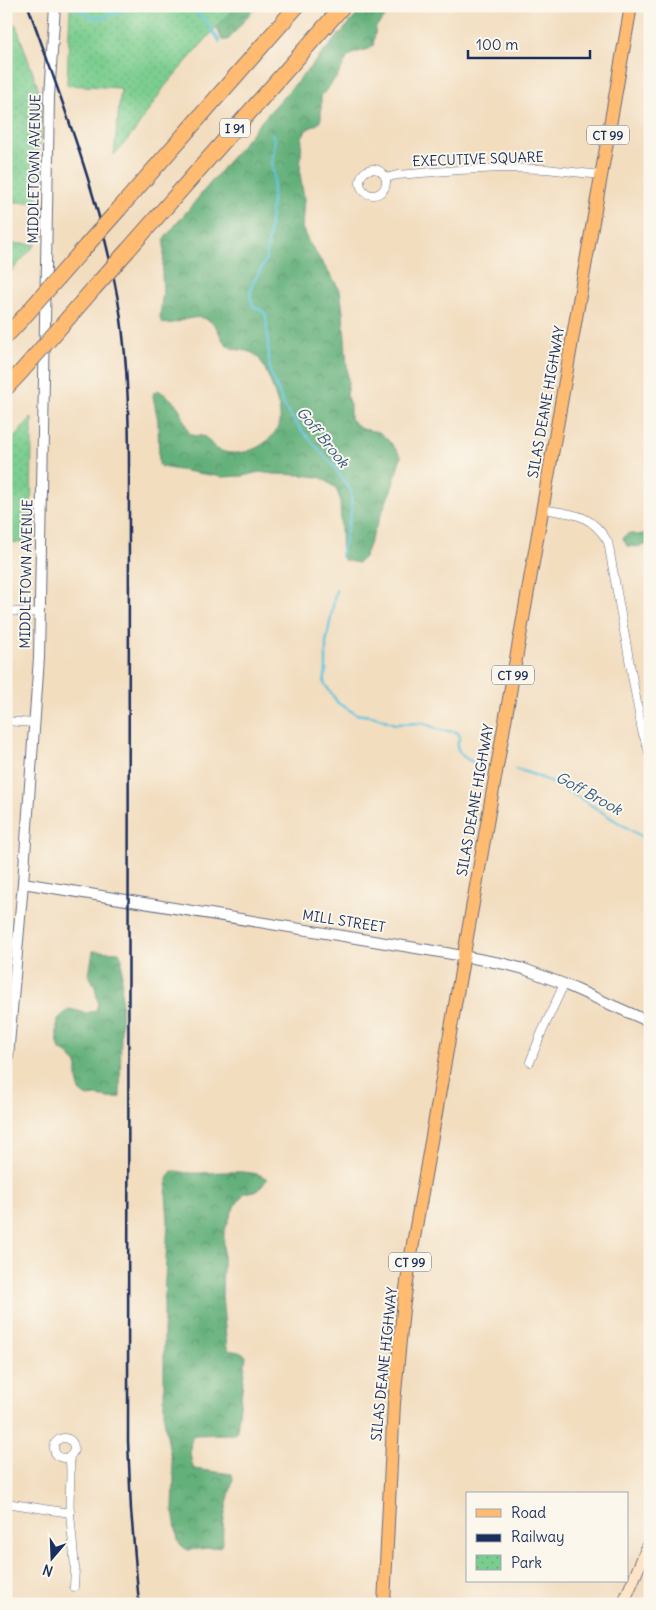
<svg xmlns="http://www.w3.org/2000/svg" width="656" height="1610" font-family="Delius,sans-serif">
  <style>
    .forest { fill: url(#forest-crowns); stroke: #40706c }
    .park { fill: url(#park-dots); stroke: #4b7e76 }
    .lines { fill: none; stroke-linecap: round; stroke-linejoin: round }
    .stream { stroke: #60c3de; stroke-width: 2.5 }
    .minor-casing { stroke: #666c80; stroke-width: 9 }
    .tertiary-casing { stroke: #666c80; stroke-width: 12 }
    .secondary-casing { stroke: #666c80; stroke-width: 13 }
    .primary-casing { stroke: #666c80; stroke-width: 14 }
    .motorway-casing { stroke: #666c80; stroke-width: 17 }
    .minor { stroke: #fff; stroke-width: 8 }
    .tertiary { stroke: #fff; stroke-width: 10 }
    .secondary { stroke: #ffe4c6; stroke-width: 11 }
    .primary { stroke: #ffbb71; stroke-width: 12 }
    .motorway { stroke: #ffbb71; stroke-width: 15 }
    .rail { stroke: #1b2f5e; stroke-width: 2.5 }
    .motorway-bridge-casing { stroke: #666c80; stroke-width: 17; stroke-linecap: butt }
    .motorway-bridge { stroke: #ffbb71; stroke-width: 15 }
    .labels { text-anchor: middle; dominant-baseline: central; stroke-width: 4; stroke-linejoin: round; paint-order: stroke }
    .shield { fill: #fbf7ec; stroke: #5e6b89; stroke-width: 1 }
    .shield-label { font-size: 12px; font-weight: bold; fill: #1b2f5e }
    .street-label { font-size: 14px; fill: #1b2f5e; stroke: #fbf7ec }
    .water-label { font-size: 15px; font-style: italic; fill: #305b84; stroke: #fbf7ec }
  </style>
  <defs>
    <pattern id="forest-crowns" width="20" height="18" patternUnits="userSpaceOnUse" patternTransform="scale(1.25)"><rect width="20" height="18" fill="#64b07a"/><path d="M2 6a3 3 0 1 1 6 0M12 15a3 3 0 1 1 6 0" fill="none" stroke="#529067"/></pattern>
    <pattern id="park-dots" width="8" height="8" patternUnits="userSpaceOnUse" patternTransform="scale(1.25)"><rect width="8" height="8" fill="#7bcd8f"/><path d="M2 2h.1M6 6h.1" fill="none" stroke="#6ab07e" stroke-width="1.8" stroke-linecap="round"/></pattern>
  </defs>
  <rect width="100%" height="100%" fill="#fbf7ec"/>
  <filter id="ink" filterUnits="userSpaceOnUse"><feTurbulence type="fractalNoise" baseFrequency=".02" numOctaves="2"/><feDisplacementMap in="SourceGraphic" scale="10" xChannelSelector="R" yChannelSelector="G"/><feConvolveMatrix kernelMatrix="1 2 1 2 8 2 1 2 1" color-interpolation-filters="sRGB"/></filter>
  <filter id="wash" filterUnits="userSpaceOnUse"><feTurbulence type="fractalNoise" baseFrequency=".0096" numOctaves="4" result="noise"/><feDisplacementMap in="SourceGraphic" scale="20" xChannelSelector="R" yChannelSelector="G"/><feGaussianBlur stdDeviation="1.12" result="paint"/><feColorMatrix in="noise" values="0 0 0 0 0 0 0 0 0 0 0 0 0 0 0 0 0 1.4 0 .05"/><feComposite in="paint" operator="in"/></filter>
  <g filter="url(#wash)">
    <rect width="100%" height="100%" fill="#f2ddbf"/>
    <g class="forest">
      <polygon points="208,6 256,6 228,40 222,40"/>
      <path d="M365,6H395L376,27L373,46L369,49L354,53L347,58L337,77L321,96V118L319,123L306,130L302,137L300,174L304,198L302,228L308,241L340,290L343,312L348,381L347,397L350,405V419L362,429L379,432L391,443L401,456L393,485L364,557L358,563L344,560L342,558L340,499L336,488L322,478L303,475L273,474L259,472L243,476L222,477L161,467L159,464L158,421L153,396L154,392L158,390C169,397 179,404 183,417C185,421 186,427 188,431C192,438 199,434 205,437C210,441 212,447 219,450C241,460 275,445 280,420C282,410 267,369 260,360C252,347 236,353 227,345C217,336 221,326 206,319C191,313 174,327 162,323L160,318L163,290L162,275L164,254V239L260,123Z"/>
      <polygon points="629,533 637,535 650,533 650,544 635,547 627,546 623,538"/>
      <path d="M93,951L119,952L122,958L120,1097C110,1100 106,1097 96,1096C93,1096 91,1097 88,1097C75,1094 77,1073 77,1064L66,1052L60,1050L57,1039V1020L69,1009L86,1013L96,1011L98,1003L95,987L89,975Z"/>
      <path d="M172,1171C179,1171 185,1173 192,1173C209,1174 255,1167 267,1179L259,1190L244,1193L241,1198L234,1207L224,1232L222,1296L227,1348L228,1350L239,1352L246,1356L237,1430L234,1434L194,1435C188,1442 190,1461 194,1469L232,1474L233,1480C228,1501 221,1521 223,1544L219,1547L188,1550L181,1546L178,1541L173,1510L174,1477L164,1418V1300L168,1220L166,1194L168,1177Z"/>
    </g>
    <g class="park">
      <polygon points="6,6 14,24 16,25 42,99 37,202 6,202"/>
      <polygon points="70,6 235,6 165,86 134,132 114,155 121,88 67,85"/>
      <polygon points="6,244 36,244 6,277"/>
      <polygon points="32,417 31,543 6,542 6,447"/>
    </g>
    <g class="lines">
      <g class="stream">
        <polyline points="71,6 93,17 101,18 136,6"/>
        <polyline points="189,6 205,20 220,42"/>
        <polyline points="272,134 275,141 272,163 274,178 268,247 265,262 253,283 250,294 253,306 264,312 266,316 270,372 286,410 303,432 333,465 351,491 352,508 341,556"/>
        <path d="M336,590L326,643V671L324,683L338,703L356,714L376,717L395,724L423,723L440,730L457,732L460,736L457,746C460,756 467,761 478,763"/>
        <path d="M515,769C565,781 605,818 650,841"/>
      </g>
    </g>
  </g>
  <g filter="url(#ink)">
    <g class="lines">
      <g class="minor-casing">
        <g id="minor">
          <circle cx="373" cy="182" r="13"/>
          <polyline points="386,178 397,175 459,170 502,168 546,169 601,175"/>
          <path d="M542,509C573,514 591,513 608,542L642,731L650,755"/>
          <polyline points="6,611 40,613"/>
          <polyline points="6,721 34,723"/>
          <polyline points="6,942 18,943"/>
          <polyline points="530,1062 541,1034 564,984"/>
          <circle cx="64" cy="1448" r="10"/>
          <path d="M69,1457C73,1470 68,1496 70,1513"/>
          <polyline points="6,1503 70,1513 75,1568 74,1587"/>
        </g>
      </g>
      <g class="tertiary-casing">
        <g id="tertiary">
          <polyline points="23,883 446,953 505,964 524,969 564,984 650,1022"/>
          <polyline points="6,1079 23,883 39,658 49,97 55,6"/>
        </g>
      </g>
      <g class="secondary-casing">
        <polyline id="secondary" points="623,1604 650,1541"/>
      </g>
      <g class="primary-casing">
        <polyline id="primary" points="384,1604 394,1403 403,1309 411,1255 631,6"/>
      </g>
      <g class="motorway-casing">
        <g id="motorway">
          <polyline points="119,209 297,6"/>
          <polyline points="128,250 343,6"/>
          <polyline points="72,262 86,246"/>
          <polyline points="69,317 94,288"/>
          <polyline points="6,336 22,319"/>
          <polyline points="6,388 21,372"/>
        </g>
      </g>
      <use href="#minor" class="minor"/>
      <use href="#tertiary" class="tertiary"/>
      <use href="#secondary" class="secondary"/>
      <use href="#primary" class="primary"/>
      <use href="#motorway" class="motorway"/>
      <path class="rail" d="M28,6C64,107 103,206 120,312C128,366 129,421 129,475L128,1441L131,1510L139,1604"/>
      <g class="motorway-bridge-casing">
        <g id="motorway-bridge">
          <polyline points="86,246 119,209"/>
          <polyline points="94,288 128,250"/>
          <polyline points="22,319 72,262"/>
          <polyline points="21,372 69,317"/>
        </g>
      </g>
      <use href="#motorway-bridge" class="motorway-bridge"/>
    </g>
  </g>
  <g class="labels">
    <g class="shield">
      <rect x="220" y="118.5" width="30" height="19" rx="4"/>
      <rect x="587" y="125.5" width="42" height="19" rx="4"/>
      <rect x="492" y="665.5" width="42" height="19" rx="4"/>
      <rect x="389" y="1252.5" width="42" height="19" rx="4"/>
    </g>
    <g class="shield-label">
      <text x="235" y="128">I 91</text>
      <text x="608" y="135">CT 99</text>
      <text x="513" y="675">CT 99</text>
      <text x="410" y="1262">CT 99</text>
    </g>
    <g class="street-label">
      <text transform="translate(478 159) rotate(-2)">EXECUTIVE SQUARE</text>
      <text transform="translate(34 169) rotate(-89)">MIDDLETOWN AVENUE</text>
      <text transform="translate(546 402) rotate(-80)">SILAS DEANE HIGHWAY</text>
      <text transform="translate(26 574) rotate(-89)">MIDDLETOWN AVENUE</text>
      <text transform="translate(475 800) rotate(-80)">SILAS DEANE HIGHWAY</text>
      <text transform="translate(344 921) rotate(9)">MILL STREET</text>
      <text transform="translate(384 1364) rotate(-84)">SILAS DEANE HIGHWAY</text>
    </g>
    <g class="water-label">
      <text transform="translate(323 437) rotate(51)">Goff Brook</text>
      <text transform="translate(589 793) rotate(29)">Goff Brook</text>
    </g>
  </g>
  <rect width="656" height="1610" fill="none" stroke="#fbf7ec" stroke-width="25"/>
  <rect x="466" y="1492" width="162" height="90" fill="#fbf7ec" stroke="#a1a7b3"/>
  <rect x="476" y="1509" width="25" height="8" fill="#ffbb71" stroke="#a1a7b3"/>
  <text x="511" y="1518" font-size="15" fill="#1b2f5e">Road</text>
  <rect x="476" y="1534" width="25" height="8" fill="#1b2f5e" stroke="#a1a7b3"/>
  <text x="511" y="1542" font-size="15" fill="#1b2f5e">Railway</text>
  <rect x="476" y="1555" width="25" height="15" fill="url(#park-dots)" stroke="#a1a7b3"/>
  <text x="511" y="1568" font-size="15" fill="#1b2f5e">Park</text>
  <g transform="translate(52 1558) rotate(199)" stroke="#fbf7ec" stroke-width="4" paint-order="stroke">
  <path d="M0-4L9 19L0 12L-9 19Z" fill="#1b2f5e"/>
  <text y="-8" font-size="14" font-weight="bold" text-anchor="middle" fill="#1b2f5e">N</text>
  </g>
  <path d="M468 50v8h122v-8" fill="none" stroke="#1b2f5e" stroke-width="2.5"/>
  <text x="476" y="50" font-size="15" fill="#1b2f5e" stroke="#fbf7ec" stroke-width="4" paint-order="stroke">100 m</text>
</svg>
